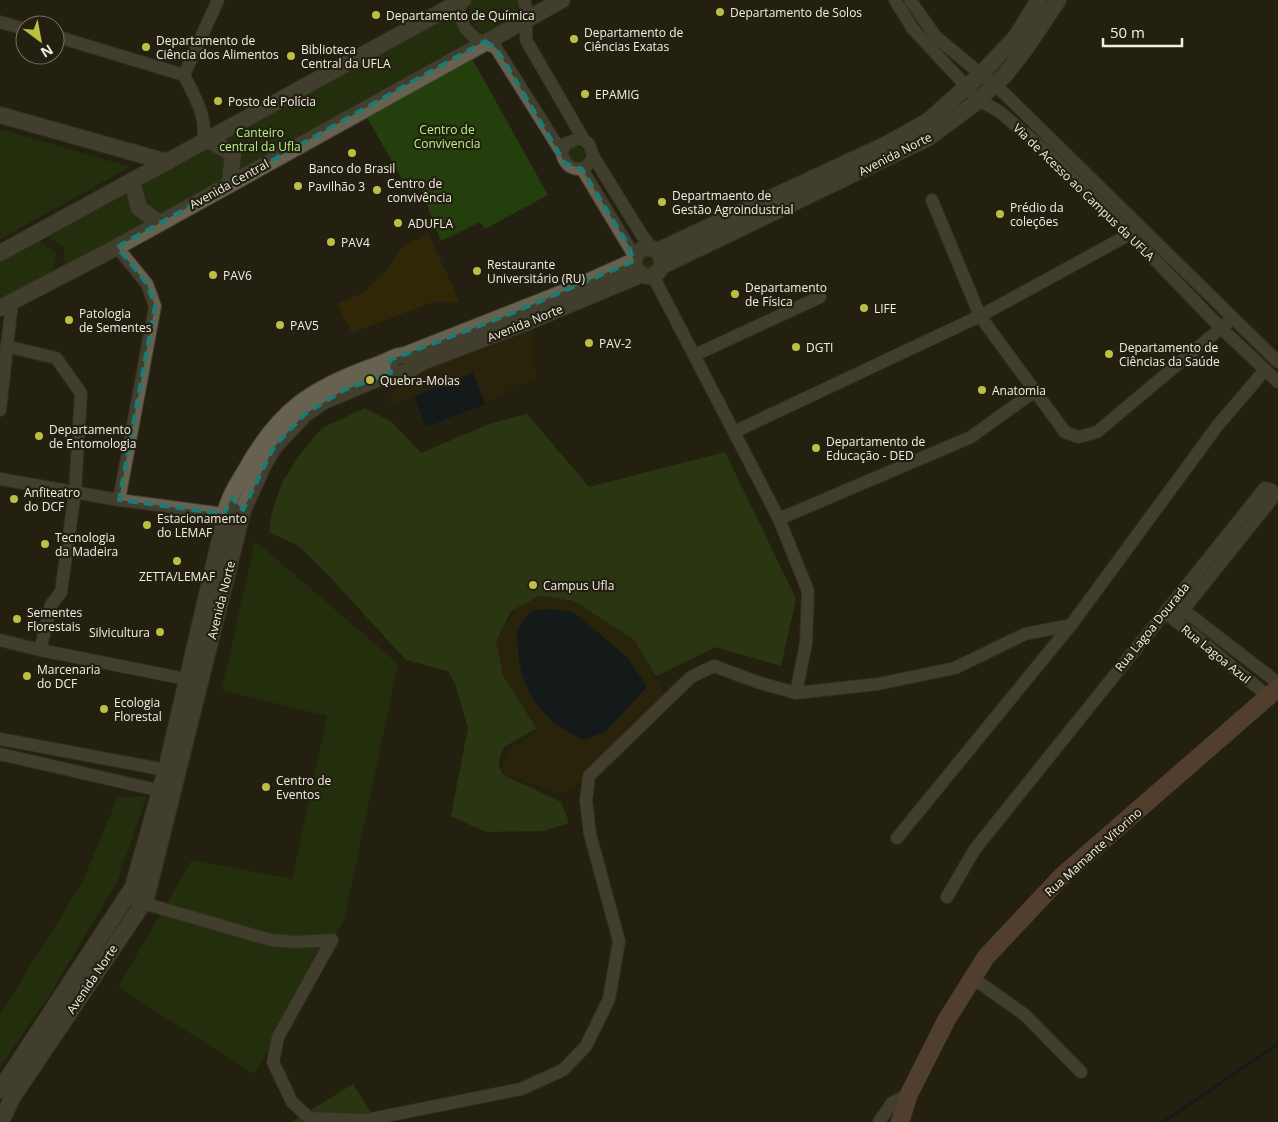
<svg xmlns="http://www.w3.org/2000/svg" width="1278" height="1122" font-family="'Open Sans',sans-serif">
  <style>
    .green { fill: #233f0b }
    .forest { fill: #2f5112 }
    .sand { fill: #2f2706 }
    .water { fill: #011126 }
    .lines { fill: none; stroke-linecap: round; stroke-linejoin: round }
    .stream { stroke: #011126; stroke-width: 3 }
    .minor-casing { stroke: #403c32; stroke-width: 14 }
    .tertiary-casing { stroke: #403c32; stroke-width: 18 }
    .secondary-casing { stroke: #403c32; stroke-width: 19 }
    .minor { stroke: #676250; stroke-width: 12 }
    .tertiary { stroke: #676250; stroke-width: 16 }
    .secondary { stroke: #89634f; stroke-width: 18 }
    .marked { fill: none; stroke: #1a7c74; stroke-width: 4; stroke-dasharray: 10 6; stroke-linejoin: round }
    .poi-dot { fill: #bdbf43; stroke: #242011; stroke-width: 2 }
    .labels { text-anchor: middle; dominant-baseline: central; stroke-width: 4.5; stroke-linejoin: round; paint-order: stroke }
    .poi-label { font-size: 12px; fill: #f1eee4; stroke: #242011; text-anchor: start }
    .park-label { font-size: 12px; fill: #b3f488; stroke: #242011 }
    .street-label { font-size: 12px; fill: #f1eee4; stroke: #242011 }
  </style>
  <rect width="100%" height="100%" fill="#242011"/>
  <g class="green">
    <path d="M474,0H518L521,8L519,14L484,33C473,27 467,15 470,2Z"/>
    <path d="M455,11C454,26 460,32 472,39L236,175L215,140Z"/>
    <polygon points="470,55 548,195 485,229 480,222 441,241 421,189 409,191 365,114"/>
    <polygon points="0,129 130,167 0,239"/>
    <polygon points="209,145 231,157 226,180 159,217 141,201 137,183"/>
    <circle cx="576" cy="155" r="8"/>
    <polygon points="130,186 152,221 62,272 65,248 44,234"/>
    <polygon points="36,239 56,253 53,275 0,303 0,259"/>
    <polygon points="651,250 657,254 641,263 658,257 660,263 657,271 645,275 636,266 637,256"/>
    <polygon points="255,541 398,664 344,920 254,1074 118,987 192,860 292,879 327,716 222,690"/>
    <polygon points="118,797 146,797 117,882 50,994 0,1067 0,1015 82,883"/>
  </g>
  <g class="forest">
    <path d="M365,408L393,423L421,453L489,424L527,414L589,487L725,452L796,599L781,666L716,647L656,676L634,640L574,601L540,596L511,611L496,642L539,727L504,747C500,757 495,766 504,775L561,802L569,823L544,831L486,832L451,816L468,728L455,684L448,671L406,660L331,578L300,547L269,532L272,512L282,483L300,454L322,428Z"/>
    <polygon points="353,1084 377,1122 292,1122"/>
  </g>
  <g class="sand">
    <polygon points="428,233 460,302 433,302 352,333 337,304 364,292 386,271 401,248"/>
    <polygon points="533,327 535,379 515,386 486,404 473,373 505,358 384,407 402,380"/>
    <polygon points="540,596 574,601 634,640 665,697 589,776 559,794 500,771 508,750 538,731 503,676 496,642 517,608"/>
  </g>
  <g class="water">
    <polygon points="473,373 485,404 426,427 414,397"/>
    <path d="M550,609L573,612L601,635L628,658L647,687L605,732L584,740C545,724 520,692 518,649C518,644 516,636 518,630C519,624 527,616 531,611Z"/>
  </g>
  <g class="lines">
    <polyline class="stream" points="1163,1122 1278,1044"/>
    <g class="minor-casing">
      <g id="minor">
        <polyline points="524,0 526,8 526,40 584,140"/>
        <polyline points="895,0 913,29 979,100 1000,112 1042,148 1130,234 1221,328 1278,382"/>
        <polyline points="910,0 936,37 1005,94 1278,362"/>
        <path d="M461,1L459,13L465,28L475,38L496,48L562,153C565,172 587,175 593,156L589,144L580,138L565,144L562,153"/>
        <polyline points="0,22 25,29"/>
        <polyline points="55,36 184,75"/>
        <path d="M202,144C209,118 195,98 184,75L218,0"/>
        <polyline points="593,156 643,237 652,248"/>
        <polyline points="582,169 635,257"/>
        <polyline points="932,200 980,316 1065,432 1078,437 1097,432 1227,323"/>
        <polyline points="117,247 147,284 155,306 119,500"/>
        <polyline points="653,276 779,519 808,591 806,643 796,693"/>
        <polyline points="695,355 820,297"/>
        <polyline points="0,410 12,302"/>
        <polyline points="736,431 980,316 1130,234"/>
        <polyline points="0,479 119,500 224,514"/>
        <polyline points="779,519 971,437 1035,391"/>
        <polyline points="1177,605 1278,683"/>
        <polyline points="1170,616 1268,696"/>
        <polyline points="0,640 40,650 51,605 61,592 75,492 81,393 56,358 6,346"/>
        <polyline points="40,650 186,679"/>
        <polyline points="0,739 166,770"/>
        <polyline points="0,754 161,791"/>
        <polyline points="897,838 1071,625 1218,425 1265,370"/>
        <polyline points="947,897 975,849 1265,488 1272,490 1274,494 1272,499 1175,620"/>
        <polyline points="136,901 271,940 294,942 332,940"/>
        <polyline points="332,940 278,1037 273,1062 292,1102 309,1118 366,1120 521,1089 563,1070 586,1046 609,999 619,941 590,834 586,801 589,776 691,677 714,666 760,683 796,693 878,684 955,668 1025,634 1071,625"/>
        <polyline points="973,978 1025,1015 1081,1072"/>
        <polyline points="879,1122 892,1103 909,1094"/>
      </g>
    </g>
    <g class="tertiary-casing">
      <g id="tertiary">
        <polyline points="0,115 167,162"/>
        <polyline points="209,140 233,154 230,183"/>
        <polyline points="132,181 139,208 159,223"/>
        <circle cx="648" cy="262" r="14"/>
        <polyline points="657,251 887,144 928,121 981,74 1016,37 1039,0"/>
        <polyline points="0,253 463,0"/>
        <polyline points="662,266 928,138 974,104 1005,75 1026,48 1058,0"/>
        <polyline points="0,308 117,247 562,0"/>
        <path d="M0,1090L133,887L166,770L223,526C224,507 234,489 244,473C278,411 311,388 377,365C387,362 395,355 405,355L565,292L634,261"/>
        <polyline points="1,1122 12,1098 146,899 243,510 263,466 274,447 305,414 324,401 391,373 403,374 422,362 525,323 640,275"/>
      </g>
    </g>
    <g class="secondary-casing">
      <polyline id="secondary" points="900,1122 909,1094 947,1019 986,957 1062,876 1278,688"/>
    </g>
    <use href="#minor" class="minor"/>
    <use href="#tertiary" class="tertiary"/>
    <use href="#secondary" class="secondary"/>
  </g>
  <path d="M0 0H1278V1122H0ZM485,41L496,48L506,64L565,163L582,169L629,246L634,261L508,315L390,360L391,373L344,390L305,414L274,447L243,510L232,498L224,514L119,500L155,306L147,284L117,247Z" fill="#242011" fill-opacity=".55" fill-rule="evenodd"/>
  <path class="marked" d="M485,41L496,48L506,64L565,163L582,169L629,246L634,261L508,315L390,360L391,373L344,390L305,414L274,447L243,510L232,498L224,514L119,500L155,306L147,284L117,247Z"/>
  <g class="poi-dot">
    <circle cx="720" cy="12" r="5"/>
    <circle cx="376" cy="15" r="5"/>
    <circle cx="574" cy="39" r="5"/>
    <circle cx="146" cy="47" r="5"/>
    <circle cx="291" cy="56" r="5"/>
    <circle cx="585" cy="94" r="5"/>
    <circle cx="218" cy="101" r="5"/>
    <circle cx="352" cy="153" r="5"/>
    <circle cx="298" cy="186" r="5"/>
    <circle cx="377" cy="190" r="5"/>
    <circle cx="662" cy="202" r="5"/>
    <circle cx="1000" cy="214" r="5"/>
    <circle cx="398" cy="223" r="5"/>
    <circle cx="331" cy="242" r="5"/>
    <circle cx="477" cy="271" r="5"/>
    <circle cx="213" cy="275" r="5"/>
    <circle cx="735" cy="294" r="5"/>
    <circle cx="864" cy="308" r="5"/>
    <circle cx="69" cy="320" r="5"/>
    <circle cx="280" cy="325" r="5"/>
    <circle cx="589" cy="343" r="5"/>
    <circle cx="796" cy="347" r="5"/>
    <circle cx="1109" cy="354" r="5"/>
    <circle cx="370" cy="380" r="5"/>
    <circle cx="982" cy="390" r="5"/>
    <circle cx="39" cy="436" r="5"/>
    <circle cx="816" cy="448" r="5"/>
    <circle cx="14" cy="499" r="5"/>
    <circle cx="147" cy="525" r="5"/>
    <circle cx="45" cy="544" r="5"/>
    <circle cx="177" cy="561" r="5"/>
    <circle cx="533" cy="585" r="5"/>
    <circle cx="17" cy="619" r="5"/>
    <circle cx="160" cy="632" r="5"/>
    <circle cx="27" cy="676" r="5"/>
    <circle cx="104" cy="709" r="5"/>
    <circle cx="266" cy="787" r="5"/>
  </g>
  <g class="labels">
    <g class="poi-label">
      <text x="730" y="12">Departamento de Solos</text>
      <text x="386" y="15">Departamento de Química</text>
      <text x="584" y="32">Departamento de<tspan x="584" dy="14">Ciências Exatas</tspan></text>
      <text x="156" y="40">Departamento de<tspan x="156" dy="14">Ciência dos Alimentos</tspan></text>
      <text x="301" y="49">Biblioteca<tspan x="301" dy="14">Central da UFLA</tspan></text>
      <text x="595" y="94">EPAMIG</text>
      <text x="228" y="101">Posto de Polícia</text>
      <text x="352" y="168" text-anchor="middle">Banco do Brasil</text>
      <text x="387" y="183">Centro de<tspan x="387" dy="14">convivência</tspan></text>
      <text x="308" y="186">Pavilhão 3</text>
      <text x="672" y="195">Departmaento de<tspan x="672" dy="14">Gestão Agroindustrial</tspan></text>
      <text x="1010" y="207">Prédio da<tspan x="1010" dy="14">coleções</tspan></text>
      <text x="408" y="223">ADUFLA</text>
      <text x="341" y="242">PAV4</text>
      <text x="487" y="264">Restaurante<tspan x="487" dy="14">Universitário (RU)</tspan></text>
      <text x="223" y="275">PAV6</text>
      <text x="745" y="287">Departamento<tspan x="745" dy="14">de Física</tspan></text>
      <text x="874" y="308">LIFE</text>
      <text x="79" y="313">Patologia<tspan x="79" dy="14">de Sementes</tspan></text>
      <text x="290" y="325">PAV5</text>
      <text x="599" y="343">PAV-2</text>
      <text x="806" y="347">DGTI</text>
      <text x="1119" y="347">Departamento de<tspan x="1119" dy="14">Ciências da Saúde</tspan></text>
      <text x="380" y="380">Quebra-Molas</text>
      <text x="992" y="390">Anatomia</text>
      <text x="49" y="429">Departamento<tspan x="49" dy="14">de Entomologia</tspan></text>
      <text x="826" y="441">Departamento de<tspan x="826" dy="14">Educação - DED</tspan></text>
      <text x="24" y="492">Anfiteatro<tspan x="24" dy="14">do DCF</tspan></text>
      <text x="157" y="518">Estacionamento<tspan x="157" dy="14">do LEMAF</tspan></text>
      <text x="55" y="537">Tecnologia<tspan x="55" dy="14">da Madeira</tspan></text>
      <text x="177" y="576" text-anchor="middle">ZETTA/LEMAF</text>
      <text x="543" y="585">Campus Ufla</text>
      <text x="27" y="612">Sementes<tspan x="27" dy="14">Florestais</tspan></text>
      <text x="150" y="632" text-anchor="end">Silvicultura</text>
      <text x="37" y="669">Marcenaria<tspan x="37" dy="14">do DCF</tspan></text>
      <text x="114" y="702">Ecologia<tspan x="114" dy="14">Florestal</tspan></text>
      <text x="276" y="780">Centro de<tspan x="276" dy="14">Eventos</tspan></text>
    </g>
    <g class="park-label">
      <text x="447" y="129">Centro de<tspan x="447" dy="14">Convivencia</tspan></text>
      <text x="260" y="132">Canteiro<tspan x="260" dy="14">central da Ufla</tspan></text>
    </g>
    <g class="street-label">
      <text transform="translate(895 154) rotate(-27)">Avenida Norte</text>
      <text transform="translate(229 184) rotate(-29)">Avenida Central</text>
      <text transform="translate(1084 192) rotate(44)">Via de Acesso ao Campus da UFLA</text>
      <text transform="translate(525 323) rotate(-22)">Avenida Norte</text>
      <text transform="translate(221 600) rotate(-76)">Avenida Norte</text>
      <text transform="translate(1152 627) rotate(-51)">Rua Lagoa Dourada</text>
      <text transform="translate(1216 654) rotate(39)">Rua Lagoa Azul</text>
      <text transform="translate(1093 852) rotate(-42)">Rua Mamante Vitorino</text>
      <text transform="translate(92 979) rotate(-56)">Avenida Norte</text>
    </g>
  </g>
  <g transform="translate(40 40) rotate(148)"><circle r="24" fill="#242011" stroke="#767265"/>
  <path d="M0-4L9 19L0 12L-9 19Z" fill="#bdbf43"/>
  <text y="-8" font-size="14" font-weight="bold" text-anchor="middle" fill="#f1eee4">N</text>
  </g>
  <path d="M1103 38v8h79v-8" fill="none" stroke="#f1eee4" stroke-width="2.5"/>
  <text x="1110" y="38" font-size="15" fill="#f1eee4" stroke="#242011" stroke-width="4" paint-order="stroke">50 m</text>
</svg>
